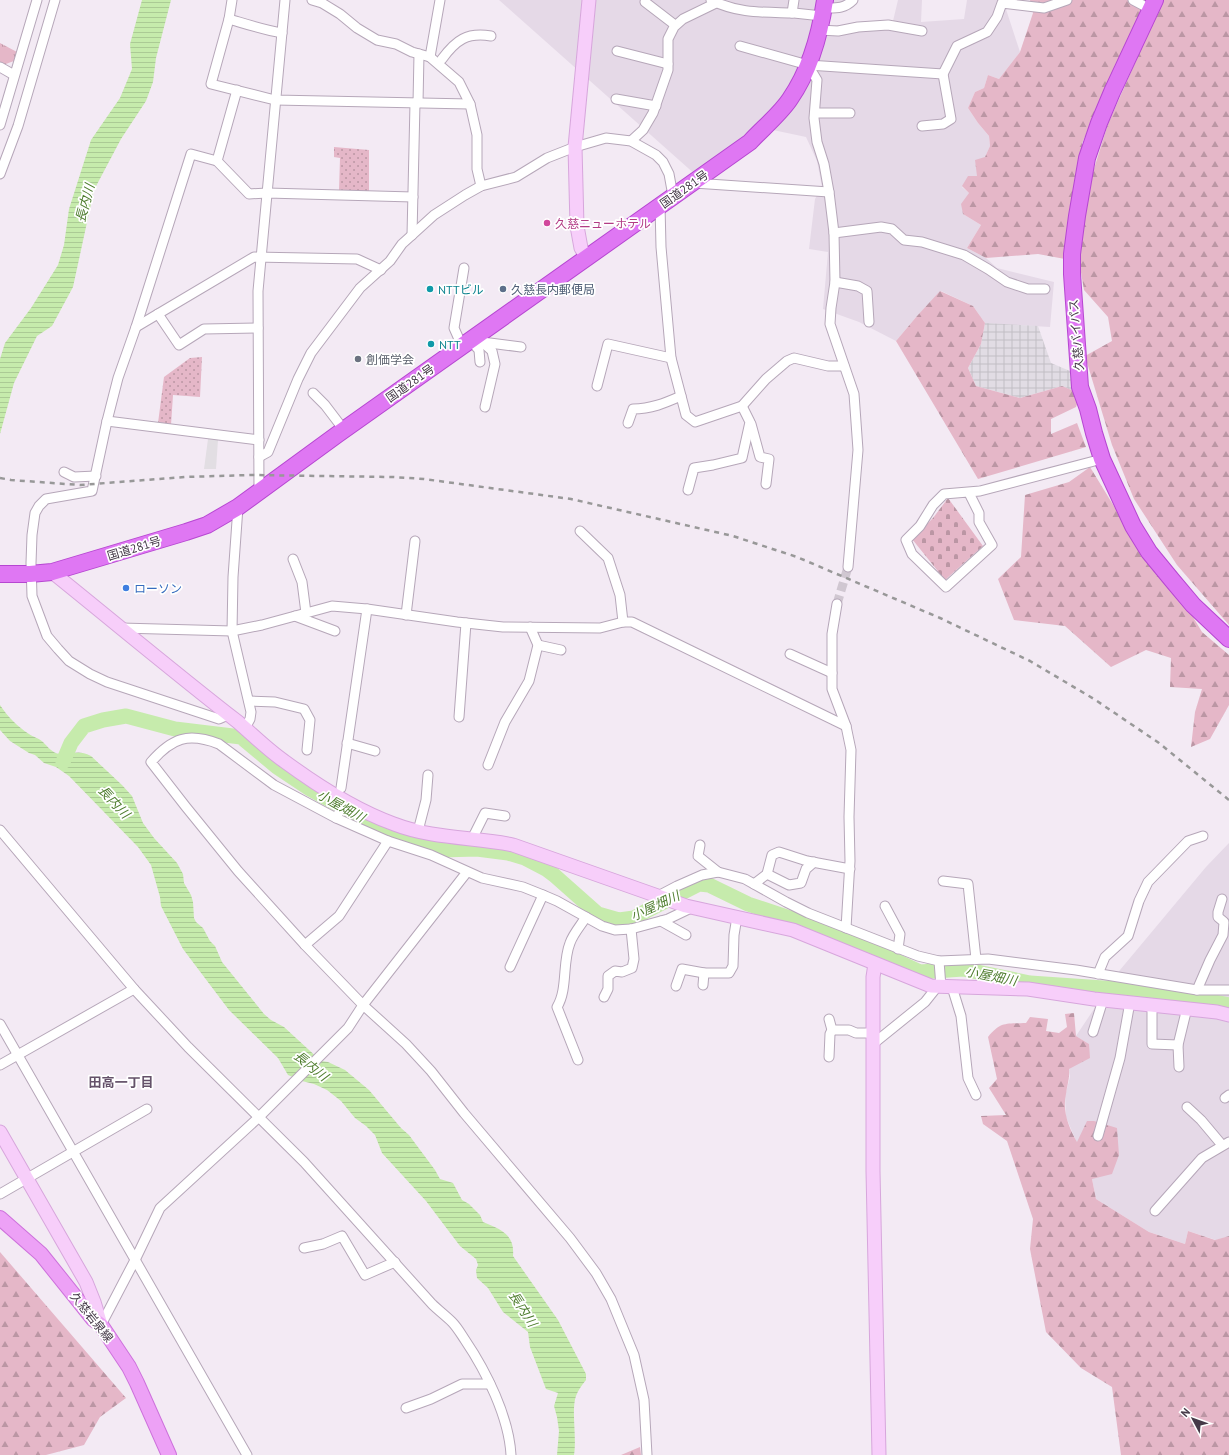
<svg xmlns="http://www.w3.org/2000/svg" width="1229" height="1455" font-family="'PT Sans','Noto Sans JP',sans-serif">
  <style>
    .residential { fill: #e5d9e7 }
    .industrial { fill: url(#industrial-grid) }
    .grass { fill: url(#grass-tufts) }
    .forest { fill: url(#forest-firs) }
    .cemetery { fill: url(#cemetery-stones) }
    .park { fill: url(#park-dots) }
    .parking { fill: #e2dee3 }
    .water { fill: url(#water-rules) }
    .lines { fill: none; stroke-linecap: round; stroke-linejoin: round }
    .river { stroke: #c6ebac; stroke-width: 15 }
    .street-tunnel { stroke: #d0c7d1; stroke-width: 9; stroke-dasharray: 9 4.5; stroke-linecap: butt }
    .street-casing { stroke: #b6a7b9; stroke-width: 11 }
    .secondary-casing { stroke: #d7a6dc; stroke-width: 15 }
    .primary-casing { stroke: #cd71db; stroke-width: 16 }
    .highway-casing { stroke: #b647d1; stroke-width: 18 }
    .street { stroke: #fff; stroke-width: 9 }
    .secondary { stroke: #f7cefa; stroke-width: 13 }
    .primary { stroke: #eda1f6; stroke-width: 14 }
    .highway { stroke: #df77f3; stroke-width: 16 }
    .rail { stroke: #989898; stroke-width: 2.5; stroke-dasharray: 5 5; stroke-linecap: butt }
    .hotel-dot { fill: #d1479c; stroke: #fff; stroke-width: 1.5 }
    .culture-dot { fill: #0f9aa8; stroke: #fff; stroke-width: 1.5 }
    .service-dot { fill: #5c6f8a; stroke: #fff; stroke-width: 1.5 }
    .worship-dot { fill: #6b7280; stroke: #fff; stroke-width: 1.5 }
    .shop-dot { fill: #3f7fe0; stroke: #fff; stroke-width: 1.5 }
    .labels { text-anchor: middle; dominant-baseline: central; stroke-width: 3.5; stroke-linejoin: round; paint-order: stroke }
    .street-label { font-size: 12px; fill: #443947; stroke: #fff }
    .hotel-label { font-size: 12px; fill: #b23c85; stroke: #fff; text-anchor: start }
    .culture-label { font-size: 12px; fill: #0d838f; stroke: #fff; text-anchor: start }
    .service-label { font-size: 12px; fill: #4e5e75; stroke: #fff; text-anchor: start }
    .worship-label { font-size: 12px; fill: #5b616d; stroke: #fff; text-anchor: start }
    .shop-label { font-size: 12px; fill: #366cbe; stroke: #fff; text-anchor: start }
    .water-label { font-size: 13px; font-style: italic; fill: #4e7d2e; stroke: #fff }
    .neighbourhood-label { font-size: 13px; font-weight: bold; fill: #645169; stroke: #fff }
  </style>
  <defs>
    <pattern id="industrial-grid" width="8" height="8" patternUnits="userSpaceOnUse"><rect width="8" height="8" fill="#e1dce4"/><path d="M0 4h8M4 0v8" fill="none" stroke="#c2bec5"/></pattern>
    <pattern id="grass-tufts" width="24" height="20" patternUnits="userSpaceOnUse"><rect width="24" height="20" fill="#e5b7c8"/><path d="M3 7l-1-3M5 7V3M7 7l1-3M15 17l-1-3M17 17v-4M19 17l1-3" fill="none" stroke="#bb96a4"/></pattern>
    <pattern id="forest-firs" width="22" height="20" patternUnits="userSpaceOnUse"><rect width="22" height="20" fill="#e5b7c8"/><path d="M5 1l3.5 6h-7zM16 11l3.5 6h-7z" fill="#bb96a4"/></pattern>
    <pattern id="cemetery-stones" width="16" height="16" patternUnits="userSpaceOnUse"><rect width="16" height="16" fill="#e5b7c8"/><path d="M2 7V4a2 2 0 0 1 4 0v3zM10 15v-3a2 2 0 0 1 4 0v3z" fill="#bb96a4"/></pattern>
    <pattern id="park-dots" width="8" height="8" patternUnits="userSpaceOnUse"><rect width="8" height="8" fill="#e5b7c8"/><path d="M2 2h.1M6 6h.1" fill="none" stroke="#bb96a4" stroke-width="1.8" stroke-linecap="round"/></pattern>
    <pattern id="water-rules" width="6" height="5" patternUnits="userSpaceOnUse"><rect width="6" height="5" fill="#c6ebac"/><path d="M0 2.5h6" fill="none" stroke="#abca95"/></pattern>
  </defs>
  <rect width="100%" height="100%" fill="#f3eaf4"/>
  <g class="residential">
    <polygon points="499,0 849,0 846,3 829,5 828,26 893,21 898,0 922,0 921,22 964,19 967,0 1003,0 1020,52 999,79 988,75 984,88 975,92 968,108 978,123 989,136 990,146 977,176 962,187 969,193 963,214 981,225 967,248 986,258 997,268 1054,282 1050,327 985,323 973,306 941,291 917,316 896,341 859,322 823,309 828,252 809,249 815,199 822,187 817,161 806,137 773,130 697,176"/>
    <polygon points="1229,843 1229,1236 1216,1240 1188,1231 1185,1244 1149,1232 1096,1199 1092,1179 1066,1117 1065,1096 1070,1077 1069,1069 1089,1044 1076,1036 1120,970 1206,867"/>
  </g>
  <polygon class="industrial" points="985,323 1038,326 1051,363 1070,371 1073,391 1062,386 1020,398 976,386 968,368 981,344"/>
  <polygon class="grass" points="0,43 17,52 14,61 3,65 0,63"/>
  <g class="forest">
    <polygon points="1030,0 1148,0 1144,13 1115,65 1099,106 1082,143 1082,169 1065,259 1038,254 986,258 967,248 981,225 963,214 961,204 969,193 962,186 968,176 977,176 975,160 985,157 990,146 989,136 978,123 968,108 975,92 984,88 988,75 999,79 1020,52 1033,13"/>
    <polygon points="1160,0 1229,0 1229,625 1177,565 1134,499 1112,445 1085,356 1112,341 1108,317 1084,290 1079,261 1087,191 1108,124 1153,22"/>
    <polygon points="940,291 973,306 985,323 981,344 968,368 976,386 1020,398 1062,386 1081,394 1076,407 1051,419 1051,434 1077,423 1086,447 978,479 896,341 917,316"/>
    <polygon points="1090,467 1153,570 1184,602 1202,632 1229,655 1229,705 1210,739 1191,747 1195,712 1202,689 1170,687 1171,658 1146,650 1111,667 1065,626 1014,620 998,579 1021,557 1025,495 1069,482"/>
    <path d="M1074,1013L1076,1036L1089,1044L1090,1058L1069,1069C1070,1078 1067,1085 1066,1094C1062,1111 1069,1128 1077,1142L1087,1121H1094L1117,1128L1119,1155L1112,1174L1092,1179L1096,1199L1149,1232L1185,1244L1188,1231L1215,1240L1229,1236V1455H1121L1112,1387L1081,1368L1046,1332L1030,1249L1033,1219L1007,1141L983,1124L981,1116L1006,1115L989,1088L997,1079L988,1037C1001,1021 1006,1024 1026,1023L1030,1017L1048,1019L1046,1031L1059,1033L1067,1027L1065,1014Z"/>
    <polygon points="0,1252 126,1398 100,1417 84,1445 46,1455 0,1455"/>
    <polygon points="640,1447 641,1455 621,1455"/>
  </g>
  <polygon class="cemetery" points="948,498 983,546 945,580 912,539 933,518"/>
  <g class="park">
    <polygon points="334,147 369,150 369,192 339,191 340,158 334,157"/>
    <polygon points="202,357 200,397 173,395 171,425 158,423 164,377 190,358"/>
  </g>
  <polygon class="parking" points="208,439 218,440 216,469 204,469"/>
  <g class="water">
    <polygon points="142,0 171,0 156,58 153,82 146,101 121,139 94,190 73,287 52,326 37,336 14,383 0,434 0,359 5,343 31,308 58,265 64,245 69,209 91,140 120,98 132,69 130,44"/>
    <path d="M0,705C7,716 18,727 29,734C33,737 39,738 43,742C48,747 52,753 60,754C73,755 77,749 91,756L122,785L132,796L143,823L154,838L177,863L183,874L184,883L191,895L193,902L194,918L196,922L203,928L210,941L215,946L222,962L264,1014L271,1020L284,1027L321,1061L328,1062L345,1070L369,1090L401,1128L409,1135L435,1170L440,1179L453,1183L462,1200L469,1204L480,1215L483,1222C500,1229 515,1234 513,1256L558,1320L586,1374V1380C582,1385 578,1390 576,1396C571,1410 577,1437 574,1455H557L559,1431L557,1417L554,1406L558,1393L546,1389L530,1347L528,1332L503,1312L488,1288L477,1278L476,1270L478,1265L476,1259L460,1246L426,1201L382,1153L375,1135L366,1126L355,1118L341,1101L327,1090L314,1084L302,1081L288,1075L278,1058L229,1010L183,949L161,906L160,897L151,865L138,847L69,776L56,767L44,763L35,755L29,753L10,741L0,730Z"/>
  </g>
  <g class="lines">
    <polyline class="river" points="63,762 71,743 84,726 103,720 126,716 175,729 241,737 277,767 310,789 391,834 419,846 441,850 477,849 508,853 525,858 546,869 554,875 598,914 619,920 634,918 648,910 699,884 709,885 748,904 841,935 920,972 963,969 1030,983 1118,989 1200,999 1229,1005"/>
    <polyline class="street-tunnel" points="837,604 848,567"/>
    <g class="street-casing">
      <g id="street">
        <polyline points="232,0 229,19 211,84 275,100 470,104"/>
        <polyline points="312,0 322,3 340,14 357,28 377,40 396,44 412,52 430,57 459,82 470,104 477,135 477,169 481,186"/>
        <path d="M711,0C739,14 764,12 794,13C803,14 812,15 822,16"/>
        <polyline points="1133,0 1150,9"/>
        <polyline points="645,2 675,25"/>
        <path d="M824,8C836,8 844,9 853,0"/>
        <polyline points="792,13 794,0"/>
        <path d="M229,19C246,24 264,30 282,33"/>
        <polyline points="819,30 838,31 858,27 888,25 922,31"/>
        <polyline points="740,46 808,65 943,74 957,46 987,32 997,17 1002,3 1044,8 1067,0"/>
        <polyline points="617,51 668,64"/>
        <polyline points="430,57 440,0"/>
        <path d="M442,59C456,40 467,32 491,36"/>
        <polyline points="808,65 817,80 814,118 817,142 824,164 829,192 834,233 835,282 831,308 830,324 854,394 858,450 848,567"/>
        <polyline points="0,67 14,75"/>
        <polyline points="616,99 656,106"/>
        <polyline points="418,103 419,54"/>
        <polyline points="815,113 850,113"/>
        <polyline points="0,125 37,0"/>
        <polyline points="922,126 943,124 951,119 943,74"/>
        <polyline points="631,141 643,130 653,113 668,70 668,39 674,27 683,19 716,3"/>
        <polyline points="217,161 237,90"/>
        <polyline points="0,174 18,126 55,0"/>
        <polyline points="694,183 829,192"/>
        <polyline points="660,205 661,247 671,358 686,415 695,422 742,406 766,379 787,361 794,358 828,366 844,366"/>
        <polyline points="834,233 881,227 892,229 904,240 922,242 964,255 988,269 1007,282 1028,289 1045,289"/>
        <polyline points="412,235 415,103"/>
        <polyline points="835,282 858,286 867,291 869,322"/>
        <polyline points="158,314 179,345 204,329 258,328"/>
        <polyline points="136,327 254,257 357,259 381,270"/>
        <polyline points="470,340 479,350 480,362"/>
        <polyline points="482,342 492,351 495,364 485,407"/>
        <polyline points="482,342 521,347"/>
        <polyline points="462,346 454,328 464,268"/>
        <polyline points="597,386 608,344 671,358"/>
        <polyline points="313,393 325,405 344,430"/>
        <polyline points="107,421 259,440"/>
        <path d="M628,423L633,409C651,409 665,403 681,396"/>
        <polyline points="751,424 760,457 769,459 766,484"/>
        <polyline points="259,457 268,452 298,379 311,353 360,288 390,261 402,244 412,235 434,215 465,195 481,186 516,177 547,158 575,147 606,138 631,141 656,155 663,162 669,174 673,196"/>
        <polyline points="64,472 74,477 96,476"/>
        <polyline points="688,490 694,468 713,465 742,458 750,422 742,406"/>
        <polyline points="259,491 258,291 285,0"/>
        <polyline points="969,493 979,513 979,522 992,545 946,587 912,554 906,540 920,526 933,505 944,494 980,491 1102,459"/>
        <polyline points="238,507 233,577 232,631 251,712 250,719 245,728"/>
        <polyline points="580,531 608,558 620,595 623,622"/>
        <polyline points="293,559 302,582 306,613"/>
        <polyline points="837,604 832,634 832,689 846,726 851,750 849,817 850,861 846,928"/>
        <polyline points="406,615 415,541"/>
        <polyline points="295,616 335,631"/>
        <polyline points="121,628 232,631 262,625 332,606 367,609 457,622 503,627 600,628 623,622 632,622 846,726"/>
        <polyline points="538,645 561,650"/>
        <polyline points="790,654 832,673"/>
        <polyline points="249,701 275,702 304,709 310,720 307,750"/>
        <polyline points="228,715 219,719 107,682 90,674 69,661 58,649 47,636 32,596 31,563 32,535 35,513 39,506 46,499 92,491 107,421 118,378 136,327 191,154 217,161 249,194 267,193 413,197"/>
        <polyline points="459,717 466,623"/>
        <polyline points="347,743 375,751"/>
        <polyline points="488,765 505,722 529,681 538,645 530,627"/>
        <polyline points="341,788 367,609"/>
        <polyline points="336,818 345,801"/>
        <path d="M0,830L134,989L188,1047L304,1162L432,1304C438,1310 446,1316 452,1322C457,1327 461,1334 465,1340C486,1371 509,1417 511,1455"/>
        <polyline points="418,831 426,800 428,775"/>
        <polyline points="472,839 485,813 505,816"/>
        <polyline points="700,845 698,856 718,872"/>
        <polyline points="767,874 789,885 801,883 806,869 814,862"/>
        <polyline points="943,881 968,884 976,959"/>
        <polyline points="754,884 767,874 772,855 779,852 807,861 850,869"/>
        <polyline points="658,896 677,886 702,875 718,872 745,879 786,902 808,913 918,956 939,961 988,959 1076,970 1197,990 1229,990"/>
        <polyline points="885,906 900,934 898,949"/>
        <polyline points="661,921 686,935"/>
        <polyline points="305,945 339,916 388,841"/>
        <polyline points="939,961 941,987"/>
        <polyline points="510,967 543,895"/>
        <polyline points="1098,974 1105,957 1128,936 1139,901 1148,882 1188,841 1203,836"/>
        <polyline points="703,985 704,973"/>
        <polyline points="676,986 682,969 704,973 729,973 733,966 734,935 737,917"/>
        <polyline points="952,987 961,1016 968,1078 976,1095"/>
        <polyline points="1197,990 1210,960 1223,935 1224,922 1218,917 1218,912 1222,899"/>
        <polyline points="604,997 608,989 608,976 615,971 622,972 632,968 634,959 631,929"/>
        <polyline points="1152,1004 1152,1044 1178,1045"/>
        <polyline points="829,1019 832,1030 849,1030 856,1033 873,1033"/>
        <polyline points="0,1024 247,1455"/>
        <polyline points="1093,1032 1103,1000"/>
        <polyline points="873,1044 925,1002 937,987"/>
        <polyline points="829,1057 830,1034 832,1030"/>
        <path d="M578,1060L557,1007C568,989 562,963 570,943C573,934 581,925 586,917"/>
        <polyline points="0,1065 134,989"/>
        <polyline points="1179,1067 1178,1045 1187,1008"/>
        <polyline points="1225,1098 1229,1095"/>
        <polyline points="1187,1107 1201,1120 1222,1145"/>
        <polyline points="1098,1136 1120,1058 1130,1002"/>
        <polyline points="0,1194 147,1109"/>
        <polyline points="1155,1211 1202,1158 1229,1142"/>
        <polyline points="304,1248 323,1244 342,1236 365,1275 395,1262"/>
        <polyline points="101,1325 135,1260 160,1208 258,1118 348,1028 363,1005 467,872"/>
        <polyline points="406,1408 431,1399 462,1384 490,1384"/>
        <path d="M647,1455L644,1400L634,1355L611,1299L596,1273L570,1238L464,1113L431,1071L406,1044L363,1005L305,945L238,871L186,807L151,762C172,738 188,732 219,744L274,785L336,818L388,841L431,855L482,878L523,887L543,895L557,901L602,926L615,930L631,929L668,919L691,908"/>
      </g>
    </g>
    <g class="secondary-casing">
      <g id="secondary">
        <polyline points="587,258 581,248 577,226 575,147 589,0"/>
        <path d="M52,572C114,622 175,673 238,722C253,735 268,750 284,761C318,786 355,810 394,824C433,839 474,837 513,845L686,906L793,930L931,986L1028,989L1094,999L1217,1012L1229,1015"/>
        <polyline points="875,964 873,977 873,1171 879,1455"/>
        <polyline points="0,1132 86,1282 94,1302 101,1325"/>
      </g>
    </g>
    <g class="primary-casing">
      <polyline id="primary" points="0,1218 41,1254 93,1319 101,1325 129,1367 137,1383 169,1455"/>
    </g>
    <g class="highway-casing">
      <g id="highway">
        <polyline points="1155,0 1112,92 1099,123 1087,158 1077,216 1072,254 1072,274 1080,387 1088,409 1094,433 1102,459 1133,526 1149,552 1172,580 1193,605 1229,639"/>
        <path d="M0,574H30L52,572L186,532L207,525L238,507L338,434L750,142C762,129 781,113 790,99C810,70 820,34 825,0"/>
      </g>
    </g>
    <use href="#street" class="street"/>
    <use href="#secondary" class="secondary"/>
    <use href="#primary" class="primary"/>
    <use href="#highway" class="highway"/>
    <polyline class="rail" points="0,478 11,480 80,485 185,477 251,475 393,477 424,479 571,499 733,536 797,557 940,618 1030,661 1094,699 1159,743 1229,800"/>
  </g>
  <circle class="hotel-dot" cx="547" cy="223" r="4"/>
  <g class="culture-dot">
    <circle cx="430" cy="289" r="4"/>
    <circle cx="431" cy="344" r="4"/>
  </g>
  <circle class="service-dot" cx="503" cy="289" r="4"/>
  <circle class="worship-dot" cx="358" cy="359" r="4"/>
  <circle class="shop-dot" cx="126" cy="588" r="4"/>
  <g class="labels">
    <g class="street-label">
      <text transform="translate(684 189) rotate(-35)">国道281号</text>
      <text transform="translate(1076 335) rotate(-95)">久慈バイパス</text>
      <text transform="translate(410 383) rotate(-35)">国道281号</text>
      <text transform="translate(134 548) rotate(-17)">国道281号</text>
      <text transform="translate(92 1317) rotate(51)">久慈岩泉線</text>
    </g>
    <g class="hotel-label">
      <text x="555" y="223">久慈ニューホテル</text>
    </g>
    <g class="culture-label">
      <text x="438" y="289">NTTビル</text>
      <text x="439" y="344">NTT</text>
    </g>
    <g class="service-label">
      <text x="511" y="289">久慈長内郵便局</text>
    </g>
    <g class="worship-label">
      <text x="366" y="359">創価学会</text>
    </g>
    <g class="shop-label">
      <text x="134" y="588">ローソン</text>
    </g>
    <g class="water-label">
      <text transform="translate(85 203) rotate(-75)">長内川</text>
      <text transform="translate(114 802) rotate(47)">長内川</text>
      <text transform="translate(341 806) rotate(29)">小屋畑川</text>
      <text transform="translate(655 906) rotate(-25)">小屋畑川</text>
      <text transform="translate(991 976) rotate(11)">小屋畑川</text>
      <text transform="translate(311 1066) rotate(39)">長内川</text>
      <text transform="translate(523 1309) rotate(57)">長内川</text>
    </g>
    <g class="neighbourhood-label">
      <text x="121" y="1082">田高一丁目</text>
    </g>
  </g>
  <g transform="translate(1193 1419) rotate(311)" stroke="#ffffff" stroke-width="3" paint-order="stroke">
  <path d="M0-3L7 15L0 10L-7 15Z" fill="#443947"/>
  <text y="-6" font-size="11" font-weight="bold" text-anchor="middle" fill="#443947">N</text>
  </g>
</svg>
